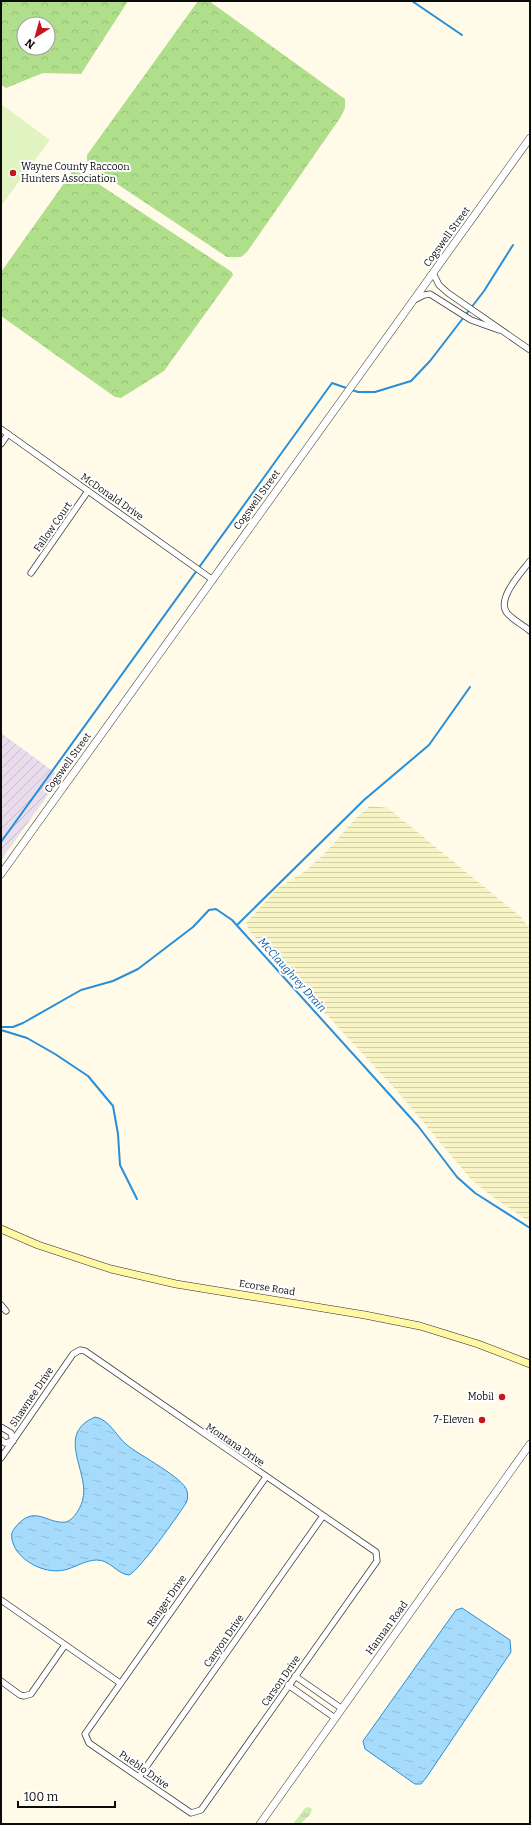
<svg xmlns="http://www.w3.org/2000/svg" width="531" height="1825" font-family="Bitter,serif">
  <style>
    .industrial { fill: url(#industrial-furrows) }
    .farmland { fill: url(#farmland-rules) }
    .grass { fill: url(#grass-tufts) }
    .forest { fill: url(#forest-crowns); fill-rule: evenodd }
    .pitch { fill: #e1f3c1 }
    .water { fill: url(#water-ripples); stroke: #278fda }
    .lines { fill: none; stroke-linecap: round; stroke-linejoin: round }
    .stream { stroke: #278fda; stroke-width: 2 }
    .minor-casing { stroke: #3e3e3e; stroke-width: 7 }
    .tertiary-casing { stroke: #3e3e3e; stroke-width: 8 }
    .secondary-casing { stroke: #2d2d2d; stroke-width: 8 }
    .minor { stroke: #fff; stroke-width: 5.5 }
    .tertiary { stroke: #fff; stroke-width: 7 }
    .secondary { stroke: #fff7a3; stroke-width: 7 }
    .poi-dot { fill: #c7161b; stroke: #fff; stroke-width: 1.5 }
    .labels { text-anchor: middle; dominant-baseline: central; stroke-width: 4; stroke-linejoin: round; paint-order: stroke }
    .poi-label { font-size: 10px; fill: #0b0b0b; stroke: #fff; text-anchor: end }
    .street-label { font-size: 10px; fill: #0b0b0b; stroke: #fff }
    .water-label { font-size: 11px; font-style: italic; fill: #095fa7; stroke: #fff }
  </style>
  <defs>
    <pattern id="industrial-furrows" width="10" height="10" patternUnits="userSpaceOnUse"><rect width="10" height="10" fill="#eaddeb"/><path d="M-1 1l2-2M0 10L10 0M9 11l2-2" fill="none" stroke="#c7bcc8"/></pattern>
    <pattern id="farmland-rules" width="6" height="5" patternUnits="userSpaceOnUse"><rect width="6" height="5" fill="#f8f4c6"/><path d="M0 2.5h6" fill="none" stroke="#d3d0a9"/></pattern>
    <pattern id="grass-tufts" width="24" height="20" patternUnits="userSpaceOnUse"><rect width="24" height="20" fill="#cdedae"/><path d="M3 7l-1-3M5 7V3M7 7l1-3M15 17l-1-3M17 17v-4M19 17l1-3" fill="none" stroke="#afca94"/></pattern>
    <pattern id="forest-crowns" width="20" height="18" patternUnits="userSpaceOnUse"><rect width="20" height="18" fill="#b0df8c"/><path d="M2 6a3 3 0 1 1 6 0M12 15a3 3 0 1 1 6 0" fill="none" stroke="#96be77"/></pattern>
    <pattern id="water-ripples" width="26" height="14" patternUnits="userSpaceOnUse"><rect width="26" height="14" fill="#a7dbfc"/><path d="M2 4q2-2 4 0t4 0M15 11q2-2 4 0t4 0" fill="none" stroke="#8ebbd7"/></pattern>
  </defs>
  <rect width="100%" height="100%" fill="#fffbe8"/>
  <polygon class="industrial" points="1,733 61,777 1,860"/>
  <polygon class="farmland" points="370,806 388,808 521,917 529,928 530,1222 490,1195 470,1178 398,1092 265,948 249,931 246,923 278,888 307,870 324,854 358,816"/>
  <polygon class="grass" points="309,1807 312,1809 310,1815 300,1824 293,1824 305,1808"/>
  <g class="forest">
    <path d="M1,1H128L81,74L43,73L6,88L1,85ZM24,24H48V48H24Z"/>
    <polygon points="198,1 209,1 345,99 345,108 340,118 247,252 241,257 227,257 93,168 87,161 87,155"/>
    <polygon points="72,172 82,173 232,272 233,275 164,371 121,398 115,397 1,316 1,272"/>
  </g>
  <polygon class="pitch" points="1,104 50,140 1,206"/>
  <g class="water">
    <path d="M95,1417C109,1419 117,1437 127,1445C139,1455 184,1478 187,1491C188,1495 188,1499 186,1503C180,1513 138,1572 129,1575C117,1574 110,1560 97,1560C87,1560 77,1566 68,1569C51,1575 28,1566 17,1551C13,1545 9,1535 14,1529C34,1502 47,1525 66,1522C74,1520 82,1506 83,1498C89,1471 55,1434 95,1417Z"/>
    <polygon points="462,1608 510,1640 511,1652 426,1778 421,1784 415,1784 365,1749 363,1741 456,1610"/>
  </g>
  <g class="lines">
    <g class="stream">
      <polyline points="412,1 462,35"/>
      <polyline points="1,842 332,383 358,392 375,392 411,381 430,361 484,291 513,245"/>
      <polyline points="237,925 364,800 429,745 470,687"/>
      <polyline points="1,1027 13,1027 23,1023 81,990 113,981 138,969 193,927 209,910 216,909 232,920 418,1126 457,1177 475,1193 530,1228"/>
      <polyline points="1,1030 27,1038 55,1054 88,1076 113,1106 118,1134 120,1165 137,1199"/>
    </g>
    <g class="minor-casing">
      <g id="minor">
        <polyline points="433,273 439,285 448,293 530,350"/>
        <polyline points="414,300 424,295 430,294 471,320 499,330"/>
        <polyline points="1,429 213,580"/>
        <polyline points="1,444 8,434"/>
        <path d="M530,561C521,573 496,599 507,613C513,620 523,625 530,631"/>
        <polyline points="31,573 88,491"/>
        <polyline points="1,1305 6,1311"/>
        <polyline points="1,1427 11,1433 13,1441 5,1443 1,1440"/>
        <polyline points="1,1458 73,1354 80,1350 85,1351 376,1552 377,1561 201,1810 191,1813 89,1743 85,1734 266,1477"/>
        <polyline points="1,1600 120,1683"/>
        <polyline points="295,1676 341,1708"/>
        <polyline points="1,1681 20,1695 24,1696 31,1694 65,1645"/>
        <polyline points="288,1685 335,1718"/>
        <polyline points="139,1777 323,1516"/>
      </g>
    </g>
    <g class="tertiary-casing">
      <g id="tertiary">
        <polyline points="1,874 530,138"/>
        <polyline points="260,1824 530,1444"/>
      </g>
    </g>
    <g class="secondary-casing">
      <polyline id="secondary" points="1,1229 38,1245 111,1269 176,1284 365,1315 420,1326 478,1344 530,1364"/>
    </g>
    <use href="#minor" class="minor"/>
    <use href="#tertiary" class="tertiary"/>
    <use href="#secondary" class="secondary"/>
  </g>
  <g class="poi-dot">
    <circle cx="13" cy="173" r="4"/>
    <circle cx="502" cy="1397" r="4"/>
    <circle cx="482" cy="1420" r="4"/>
  </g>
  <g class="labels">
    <g class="poi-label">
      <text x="21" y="167" text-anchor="start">Wayne County Raccoon<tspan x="21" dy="12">Hunters Association</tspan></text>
      <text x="494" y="1397">Mobil</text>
      <text x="474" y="1420">7-Eleven</text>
    </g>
    <g class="street-label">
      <text transform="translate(447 237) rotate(-54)">Cogswell Street</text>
      <text transform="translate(112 497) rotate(35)">McDonald Drive</text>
      <text transform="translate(257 500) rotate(-54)">Cogswell Street</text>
      <text transform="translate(53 527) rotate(-55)">Fallow Court</text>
      <text transform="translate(68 763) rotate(-54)">Cogswell Street</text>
      <text transform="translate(267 1288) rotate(9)">Ecorse Road</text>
      <text transform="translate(32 1397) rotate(-56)">Shawnee Drive</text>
      <text transform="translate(235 1445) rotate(34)">Montana Drive</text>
      <text transform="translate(167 1601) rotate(-55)">Ranger Drive</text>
      <text transform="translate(387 1628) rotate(-54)">Hannan Road</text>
      <text transform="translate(224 1641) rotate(-55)">Canyon Drive</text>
      <text transform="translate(281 1681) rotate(-55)">Carson Drive</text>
      <text transform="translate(144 1770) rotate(35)">Pueblo Drive</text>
    </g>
    <g class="water-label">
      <text transform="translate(292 975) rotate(48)">McClaughrey Drain</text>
    </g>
  </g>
  <rect width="531" height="1825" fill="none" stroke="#0b0b0b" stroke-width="4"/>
  <g transform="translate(36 36) rotate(217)"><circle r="19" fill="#ffffff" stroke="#9d9d9d"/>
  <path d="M0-3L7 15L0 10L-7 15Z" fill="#c7161b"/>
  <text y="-6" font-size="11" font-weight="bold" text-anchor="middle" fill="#0b0b0b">N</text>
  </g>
  <path d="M18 1801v6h97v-6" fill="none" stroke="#0b0b0b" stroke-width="2"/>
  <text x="24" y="1801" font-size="12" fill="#0b0b0b" stroke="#ffffff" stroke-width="3" paint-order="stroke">100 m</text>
</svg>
